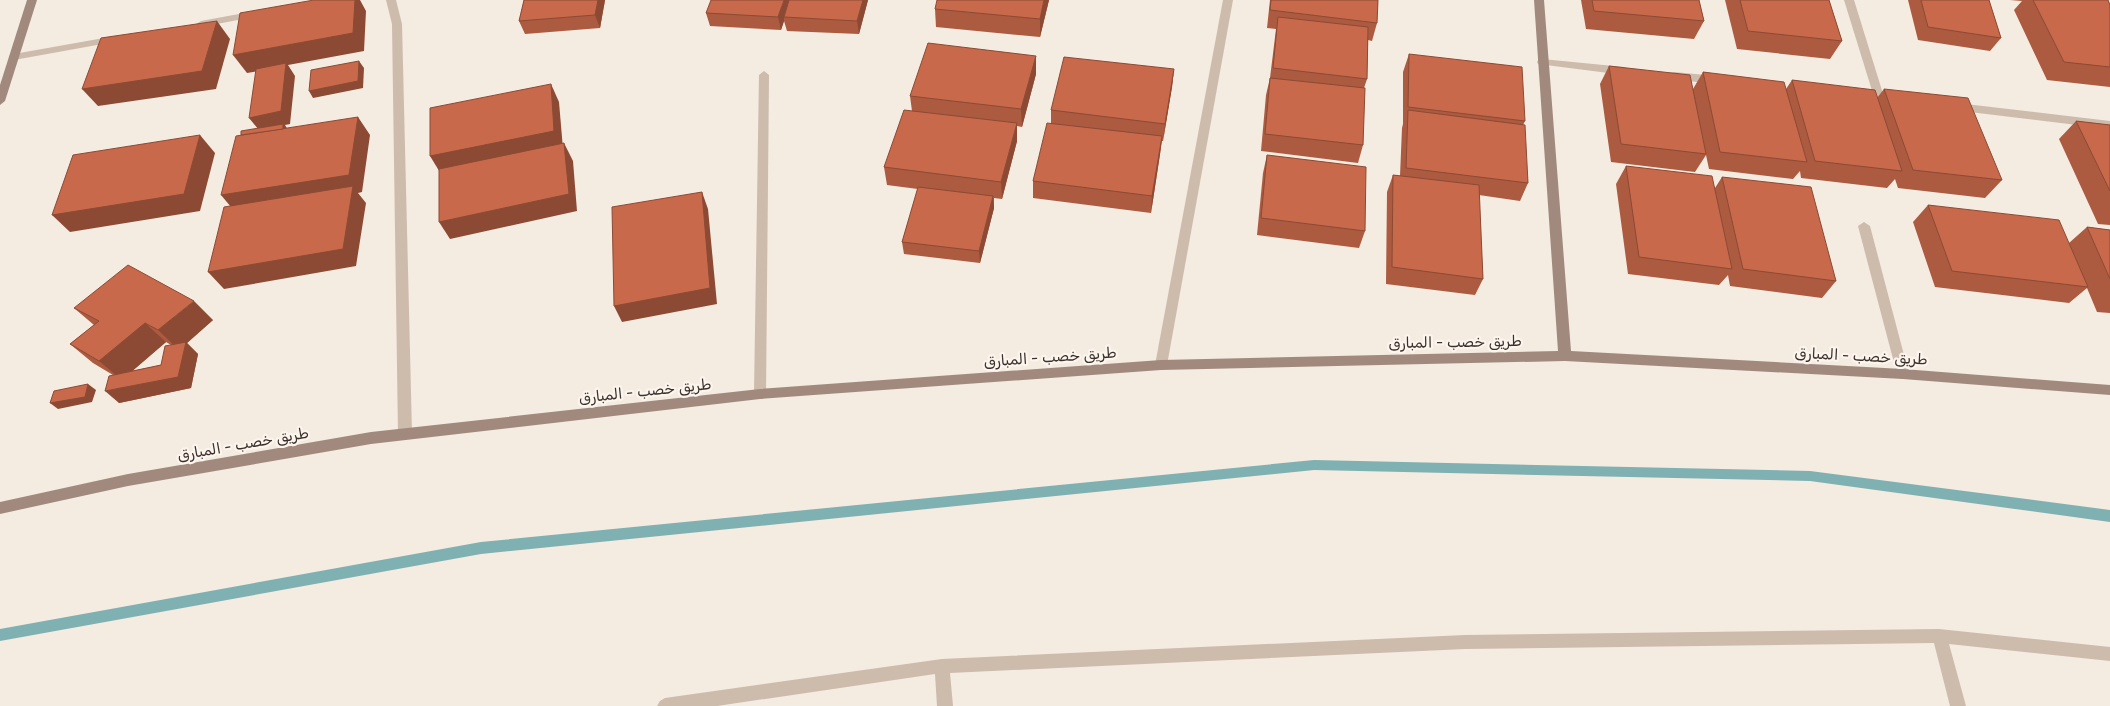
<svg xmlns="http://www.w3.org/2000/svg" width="2110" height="706" font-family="Rubik,'Noto Sans Arabic',sans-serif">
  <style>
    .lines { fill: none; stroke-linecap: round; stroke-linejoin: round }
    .stream { fill: #7fb0b2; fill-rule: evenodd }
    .street { fill: #cdbbac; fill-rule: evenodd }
    .secondary { fill: #a18a7d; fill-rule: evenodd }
    .wall { fill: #ac5a40; fill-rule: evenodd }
    .shaded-wall { fill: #8c4a34 }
    .building { fill: #c8694b; stroke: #8c4a34 }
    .labels { text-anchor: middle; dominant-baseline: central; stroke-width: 4.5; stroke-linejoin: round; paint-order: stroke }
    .street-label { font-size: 15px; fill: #3b302b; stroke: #fbf5ee }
  </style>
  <rect width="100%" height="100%" fill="#f4ebe1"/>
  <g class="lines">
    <polygon class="stream" points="1314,460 1810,471 2110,510 2110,522 1810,481 1314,470 481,554 0,641 0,629 481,542"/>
    <g class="street">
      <polygon points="386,0 396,0 402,24 412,434 410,438 405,440 400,438 398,434 392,24"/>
      <polygon points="1223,0 1233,0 1167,365 1165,369 1161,370 1157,369 1155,365"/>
      <polygon points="1844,0 1854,0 1884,97 1883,100 1875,100 1874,97"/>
      <polygon points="255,11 259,12 259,16 201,27 196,24 201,21"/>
      <polygon points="115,36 119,37 119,41 14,60 9,57 14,54"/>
      <polygon points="1542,59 1624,67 1629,71 1624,75 1538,64 1537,62 1538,60"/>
      <polygon points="764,71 769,75 766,394 765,398 760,399 755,398 754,394 759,75"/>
      <polygon points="1674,72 1716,76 1721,80 1716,84 1670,79 1669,76 1670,73"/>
      <polygon points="1957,103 2110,121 2110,129 1953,110 1952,107"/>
      <polygon points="1864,222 1870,226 1909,374 1907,378 1903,379 1899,378 1897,374 1858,226"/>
      <polygon points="1939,629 2110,647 2110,661 1949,644 1966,706 1950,706 1934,643 1465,649 950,673 953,706 937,706 935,674 717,706 657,706 660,701 665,698 942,659 1465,635"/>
    </g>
    <g class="secondary">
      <polygon points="27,0 37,0 5,101 0,105 0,85"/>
      <polygon points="1534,0 1544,0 1571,351 1903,369 2110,385 2110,395 1903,379 1565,361 1161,370 760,399 371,444 128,486 0,514 0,502 128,474 371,432 760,389 1161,360 1558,351"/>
    </g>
  </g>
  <g class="wall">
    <polygon points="524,0 605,0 600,28 525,34 519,21"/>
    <polygon points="868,0 859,34 787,31 784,21 781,30 710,26 706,13"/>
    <polygon points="1049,0 1040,37 936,27 935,9"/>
    <polygon points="1270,0 1378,0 1377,23 1372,41 1368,40 1367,79 1364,88 1363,145 1358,163 1261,151 1266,95 1270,78 1276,29 1267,28"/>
    <polygon points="1581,0 1699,0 1704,21 1694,39 1586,29"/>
    <polygon points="1725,0 1829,0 1842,41 1830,59 1737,49"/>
    <polygon points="1908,0 1989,0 2001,38 1990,51 1918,40"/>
    <polygon points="2010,0 2108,0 2110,5 2110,87 2047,80 2014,10 2022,1"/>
    <polygon points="1409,54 1525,121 1523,125 1528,183 1520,201 1479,195 1483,279 1475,295 1386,284 1387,192 1393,175 1400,176 1402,128 1403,124 1403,72"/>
    <polygon points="1036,56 1036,74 1022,127 1017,126 1017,141 1002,199 994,198 994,208 980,263 904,254 902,242 918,189 887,185 884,167 912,111 910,96"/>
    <polygon points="1609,66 1693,89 1703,72 1786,89 1792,80 1877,98 1884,89 2002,180 1985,198 1898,188 1895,179 1887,188 1801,178 1800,171 1793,179 1709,169 1706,155 1695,172 1611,162 1600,84"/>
    <polygon points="1174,69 1172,87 1163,141 1162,141 1151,213 1033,198 1033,181 1051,123 1051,110"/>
    <polygon points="2076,121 2110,125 2110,225 2098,224 2059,139"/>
    <polygon points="1267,155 1365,231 1359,248 1257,235 1263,173"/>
    <polygon points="1626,166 1715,188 1722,177 1836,281 1822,298 1730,286 1728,275 1719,285 1628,274 1616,184"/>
    <polygon points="1928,205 2069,243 2087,227 2110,230 2110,313 2097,312 2087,288 2069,303 1935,287 1913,222"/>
    <path d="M74,308L213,320L187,343L198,354L191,388L119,403L113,375L93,363L70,344L94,325ZM166,342L171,345L161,365L132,371Z"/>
  </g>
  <g class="shaded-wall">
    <polygon points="355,0 360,0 366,11 364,51 288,65 295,76 290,124 285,125 288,130 259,130 249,118 286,66 247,73 233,55"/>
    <polygon points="598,0 605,0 600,28 595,15"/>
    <polygon points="784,0 791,0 784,17 784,21 781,30 778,17"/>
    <polygon points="863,0 868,0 859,34 857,21"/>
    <polygon points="1044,0 1049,0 1040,37 1040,19"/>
    <polygon points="217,21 230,39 216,89 98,106 82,89"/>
    <polygon points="1036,56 1036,74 1022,127 1021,109"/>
    <polygon points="359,61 364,68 363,88 313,98 309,91"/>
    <polygon points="1174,69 1172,87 1163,141 1165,124"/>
    <polygon points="551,84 559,102 563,149 441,174 430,156"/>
    <polygon points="358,117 370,135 362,192 358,193 366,203 356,266 224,289 208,272 236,213 221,195"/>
    <polygon points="1017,123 1017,141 1002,199 1001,182"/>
    <polygon points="200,135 215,153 200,211 70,232 52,215"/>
    <polygon points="1162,136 1160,154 1151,213 1152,196"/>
    <polygon points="564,143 573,161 577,211 450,239 439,222"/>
    <polygon points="702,192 708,209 717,304 622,322 614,306"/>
    <polygon points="993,196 994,208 980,263 979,251"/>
    <polygon points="194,301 213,320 187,343 198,354 191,388 119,403 105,391 178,377 179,350 158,330"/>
    <polygon points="145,323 166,342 122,380 99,361"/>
    <polygon points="88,384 96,390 92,402 58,409 50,403"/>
  </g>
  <g class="building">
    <polygon points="314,0 355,0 353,33 233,55 240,13"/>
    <polygon points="524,0 598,0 595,15 519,21"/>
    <polygon points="711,0 784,0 778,17 706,13"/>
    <polygon points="789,0 863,0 857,21 784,17"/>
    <polygon points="937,0 1044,0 1040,19 935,9"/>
    <polygon points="1271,0 1378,0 1377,23 1270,10"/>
    <polygon points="1592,0 1699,0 1704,21 1594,11"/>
    <polygon points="1740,0 1829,0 1842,41 1748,31"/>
    <polygon points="1921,0 1989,0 2001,38 1928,27"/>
    <polygon points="2033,0 2108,0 2110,5 2110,67 2064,62"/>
    <polygon points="1278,17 1368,27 1367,79 1273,68"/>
    <polygon points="217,21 202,71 82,89 101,38"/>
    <polygon points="928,43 1036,56 1021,109 910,96"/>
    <polygon points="1409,54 1522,67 1525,121 1408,107"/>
    <polygon points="1064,57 1174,69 1165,124 1051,110"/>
    <polygon points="359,61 358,81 309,91 311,70"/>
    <polygon points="286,63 281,111 249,118 256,69"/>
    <polygon points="1609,66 1690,75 1706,154 1621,144"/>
    <polygon points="1703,72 1784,82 1807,162 1720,152"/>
    <polygon points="1270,78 1365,88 1363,145 1265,134"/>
    <polygon points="1792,80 1875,90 1902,171 1815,161"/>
    <polygon points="551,84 554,131 430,156 430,108"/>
    <polygon points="1884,89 1968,98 2002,180 1913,170"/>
    <polygon points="904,110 1017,123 1001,182 884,167"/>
    <polygon points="1408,110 1525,125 1528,183 1406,168"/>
    <polygon points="358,117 349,175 221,195 236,136"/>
    <polygon points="2076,121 2110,125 2110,191"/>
    <polygon points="1047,123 1162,136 1152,196 1033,181"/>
    <polygon points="283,124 283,129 241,135 241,131"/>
    <polygon points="200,135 184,194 52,215 73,155"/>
    <polygon points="564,143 569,194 439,222 439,169"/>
    <polygon points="1267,155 1366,167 1365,231 1261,218"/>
    <polygon points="1626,166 1712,176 1732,269 1639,257"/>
    <polygon points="1393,175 1479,185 1483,279 1392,267"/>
    <polygon points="1722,177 1811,187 1836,281 1743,269"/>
    <polygon points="353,186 343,249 208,272 224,207"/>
    <polygon points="918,187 993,196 979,251 902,242"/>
    <polygon points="702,192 710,288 614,306 612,207"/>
    <polygon points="1928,205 2059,220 2088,287 1952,271"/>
    <polygon points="2087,227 2110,230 2110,279"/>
    <polygon points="128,265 194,301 158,330 145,323 99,361 70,344 99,321 74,308"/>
    <polygon points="186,342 178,377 105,391 109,376 161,365 165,346"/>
    <polygon points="88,384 85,397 50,403 54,391"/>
  </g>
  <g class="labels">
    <g class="street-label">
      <text transform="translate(1455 342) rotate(-1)">طريق خصب - المبارق</text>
      <text transform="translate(1861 356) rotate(3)">طريق خصب - المبارق</text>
      <text transform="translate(1050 357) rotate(-4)">طريق خصب - المبارق</text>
      <text transform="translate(645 391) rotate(-6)">طريق خصب - المبارق</text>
      <text transform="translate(243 444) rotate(-10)">طريق خصب - المبارق</text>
    </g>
  </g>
</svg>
